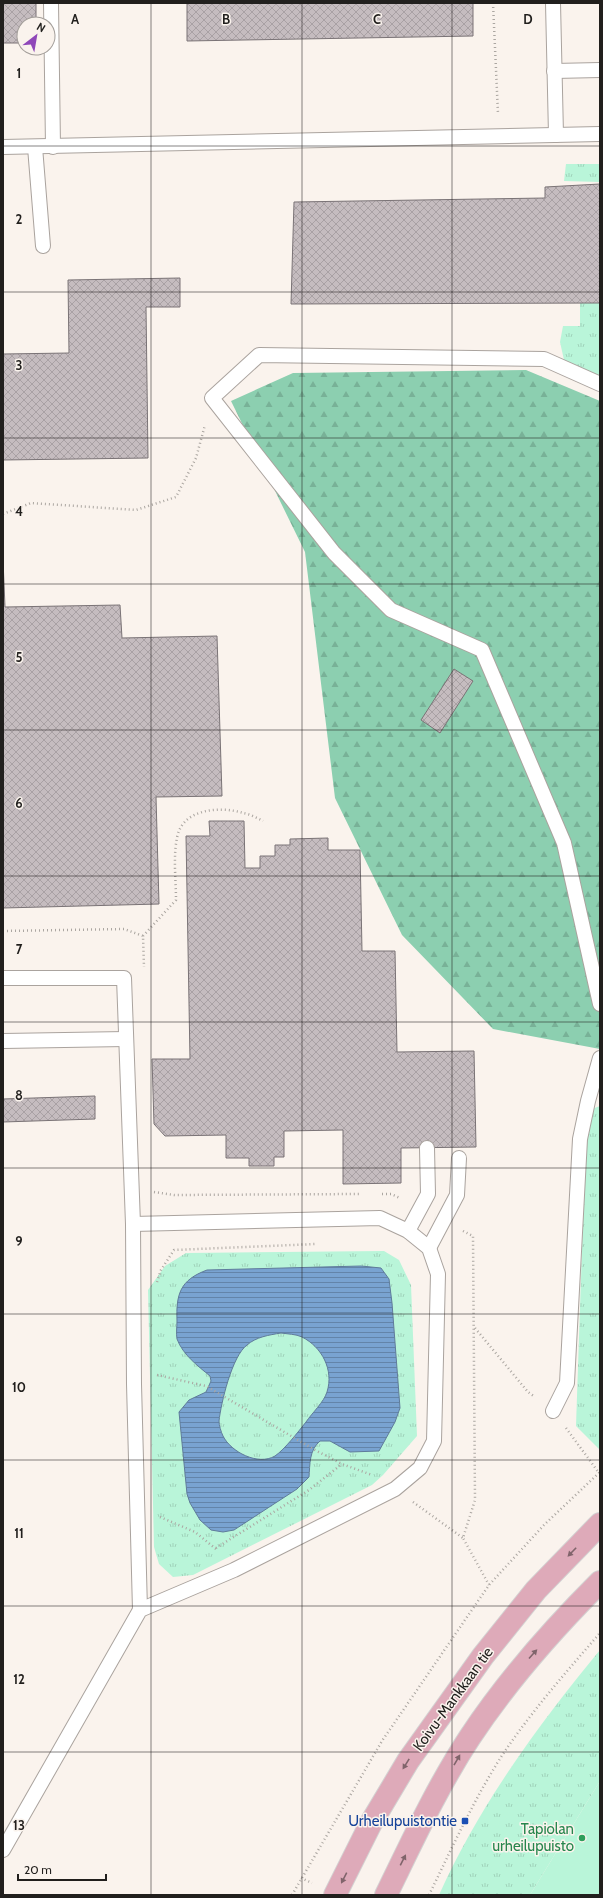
<svg xmlns="http://www.w3.org/2000/svg" width="603" height="1898" font-family="Cabin,sans-serif">
  <style>
    .grass { fill: url(#grass-tufts) }
    .forest { fill: url(#forest-firs) }
    .pitch { fill: #b9f5d9 }
    .water { fill: url(#water-rules); stroke: #5f7b9b; fill-rule: evenodd }
    .building { fill: url(#building-cross-hatch); stroke: #7a7376 }
    .lines { fill: none; stroke-linecap: round; stroke-linejoin: round }
    .lane-casing { stroke: #aaa39e; stroke-width: 16 }
    .primary-casing { stroke: #d3d2d2; stroke-width: 24 }
    .path { stroke: #aba6a1; stroke-width: 2.5; stroke-dasharray: 1 3; stroke-linecap: butt }
    .lane { stroke: #fff; stroke-width: 14 }
    .primary { stroke: #deaab9; stroke-width: 22 }
    .oneway { fill: #80646b }
    .grid { fill: none; stroke: #211f1d; stroke-width: 1; stroke-opacity: 0.55 }
    .transit-dot { fill: #1a4fb4; stroke: #faf3ed; stroke-width: 1.5 }
    .leisure-dot { fill: #2e9e5b; stroke: #faf3ed; stroke-width: 1.5 }
    .labels { text-anchor: middle; dominant-baseline: central; stroke-width: 3; stroke-linejoin: round; paint-order: stroke }
    .street-label { font-size: 15px; fill: #211f1d; stroke: #faf3ed }
    .transit-label { font-size: 15px; fill: #164399; stroke: #faf3ed; text-anchor: end }
    .leisure-label { font-size: 15px; fill: #27864d; stroke: #faf3ed; text-anchor: end }
    .grid-label { font-size: 13px; text-anchor: middle; font-weight: bold; fill: #211f1d; stroke: #faf3ed; stroke-width: 3; stroke-linejoin: round; paint-order: stroke }
  </style>
  <defs>
    <pattern id="grass-tufts" width="24" height="20" patternUnits="userSpaceOnUse"><rect width="24" height="20" fill="#b9f5d9"/><path d="M3 7l-1-3M5 7V3M7 7l1-3M15 17l-1-3M17 17v-4M19 17l1-3" fill="none" stroke="#9fd2ba"/></pattern>
    <pattern id="forest-firs" width="22" height="20" patternUnits="userSpaceOnUse"><rect width="22" height="20" fill="#8ccfb0"/><path d="M5 1l3.5 6h-7zM16 11l3.5 6h-7z" fill="#78b197"/></pattern>
    <pattern id="water-rules" width="6" height="5" patternUnits="userSpaceOnUse"><rect width="6" height="5" fill="#79a3d1"/><path d="M0 2.5h6" fill="none" stroke="#6384a9"/></pattern>
    <pattern id="building-cross-hatch" width="8" height="8" patternUnits="userSpaceOnUse"><rect width="8" height="8" fill="#c5bcbf"/><path d="M0 0l8 8M0 8l8-8" fill="none" stroke="#a9a1a4"/></pattern>
  </defs>
  <rect width="100%" height="100%" fill="#faf3ed"/>
  <g class="grass">
    <polygon points="566,164 600,164 600,182 564,181"/>
    <polygon points="580,303 600,303 600,379 564,360 560,342 563,326 580,326"/>
    <polygon points="600,1106 600,1449 599,1449 576,1426 586,1130 592,1109"/>
    <polygon points="384,1251 399,1260 411,1285 417,1436 383,1475 372,1485 193,1575 173,1577 159,1564 154,1547 148,1290 165,1266 186,1253"/>
    <path d="M600,1650V1781L530,1895H439C479,1806 538,1725 600,1650Z"/>
  </g>
  <polygon class="forest" points="526,370 600,401 600,1049 493,1029 402,935 335,798 305,552 231,401 293,373"/>
  <polygon class="pitch" points="600,1781 600,1895 530,1895"/>
  <path class="water" d="M361,1266L381,1268L389,1279L392,1303L400,1408L395,1422L379,1451L350,1452L330,1441H320C309,1450 310,1465 309,1477L297,1489L234,1530L223,1532L211,1530L200,1520L190,1503L187,1494L179,1412L189,1400L206,1392L211,1381L210,1376C198,1366 183,1355 177,1339C176,1334 177,1326 177,1321C176,1294 180,1280 207,1270ZM281,1333C287,1334 296,1334 302,1337C322,1347 334,1370 327,1392C324,1402 312,1413 306,1422C298,1432 285,1449 275,1456C258,1466 231,1452 223,1436C221,1432 219,1425 219,1421C221,1403 232,1356 247,1345C256,1337 269,1335 281,1333Z"/>
  <g class="building">
    <polygon points="3,3 36,3 36,24 24,24 24,43 3,43"/>
    <polygon points="187,3 473,3 473,36 187,41"/>
    <polygon points="600,184 600,303 291,304 294,202 545,198 545,187"/>
    <polygon points="180,278 180,307 146,307 148,458 3,460 3,354 69,353 68,280"/>
    <polygon points="3,560 5,607 120,605 122,638 217,636 222,796 156,797 159,904 3,908"/>
    <polygon points="454,669 473,681 440,733 421,720"/>
    <polygon points="209,821 244,821 245,868 260,868 260,856 275,856 275,845 290,845 290,839 328,838 328,850 360,850 362,951 395,951 397,1052 474,1051 476,1147 401,1148 401,1183 343,1184 343,1130 284,1131 284,1157 274,1157 274,1166 249,1166 249,1158 226,1158 226,1135 165,1136 154,1124 152,1059 190,1059 186,836 210,836"/>
    <polygon points="95,1096 95,1119 3,1122 3,1099"/>
  </g>
  <g class="lines">
    <g class="lane-casing">
      <g id="lane">
        <polyline points="51,3 53,147"/>
        <polyline points="553,3 556,135"/>
        <polyline points="554,71 600,70"/>
        <polyline points="3,147 600,134"/>
        <polyline points="35,147 43,246"/>
        <polyline points="600,384 544,359 259,355 212,398 334,553 391,610 482,650 564,843 600,1004"/>
        <polyline points="3,978 124,978 133,1224 134,1384 140,1610"/>
        <polyline points="3,1041 126,1039"/>
        <polyline points="408,1231 428,1194 427,1148"/>
        <polyline points="429,1248 457,1195 459,1158"/>
        <polyline points="553,1411 567,1383 580,1139 588,1101 600,1058"/>
        <polyline points="3,1850 140,1610 234,1570 395,1489 420,1468 434,1441 438,1274 429,1248 408,1231 380,1218 133,1224"/>
      </g>
    </g>
    <g class="primary-casing">
      <g id="primary">
        <polyline points="335,1895 371,1823 408,1761 483,1656 536,1590 600,1524"/>
        <path d="M386,1895C412,1842 437,1787 470,1737C507,1681 552,1630 600,1582"/>
      </g>
    </g>
    <g class="path">
      <polyline points="493,3 498,114"/>
      <polyline points="3,514 31,503 136,510 176,497 196,458 205,425"/>
      <polyline points="3,931 124,929 143,936 144,967"/>
      <path d="M143,936L176,900C176,880 173,857 177,838C182,808 221,806 243,813C250,814 257,818 263,821"/>
      <polyline points="154,1192 174,1195 361,1194"/>
      <polyline points="382,1194 391,1194 400,1198"/>
      <polyline points="463,1231 473,1236 475,1500 463,1538 489,1585"/>
      <polyline points="157,1282 161,1270 174,1250 316,1244"/>
      <polyline points="475,1328 528,1392 535,1397"/>
      <polyline points="157,1375 206,1386 315,1450 342,1464 372,1475"/>
      <polyline points="566,1428 599,1473"/>
      <polyline points="413,1502 463,1538"/>
      <polyline points="160,1517 195,1532 216,1549"/>
      <polyline points="216,1548 309,1490 342,1464"/>
      <polyline points="301,1878 312,1883"/>
      <polyline points="292,1895 382,1741 489,1585 544,1525 600,1472"/>
      <path d="M429,1895C452,1848 474,1799 503,1754C532,1711 566,1672 600,1633"/>
    </g>
    <use href="#lane" class="lane"/>
    <use href="#primary" class="primary"/>
  </g>
  <defs><path id="oneway-solid" d="M-6-.8H1V-3.2L6.5 0L1 3.2V.8H-6Z"/></defs>
  <g class="oneway">
    <use href="#oneway-solid" transform="translate(572 1552) rotate(134)"/>
    <use href="#oneway-solid" transform="translate(533 1654) rotate(-48)"/>
    <use href="#oneway-solid" transform="translate(457 1760) rotate(-60)"/>
    <use href="#oneway-solid" transform="translate(406 1764) rotate(122)"/>
    <use href="#oneway-solid" transform="translate(403 1860) rotate(-63)"/>
    <use href="#oneway-solid" transform="translate(344 1878) rotate(117)"/>
  </g>
  <path class="grid" d="M151,3V1895M302,3V1895M452,3V1895M3,146H600M3,292H600M3,438H600M3,584H600M3,730H600M3,876H600M3,1022H600M3,1168H600M3,1314H600M3,1460H600M3,1606H600M3,1752H600"/>
  <rect class="transit-dot" x="461" y="1817" width="8" height="8" rx="2"/>
  <circle class="leisure-dot" cx="582" cy="1838" r="4"/>
  <g class="labels">
    <g class="street-label">
      <text transform="translate(453 1699) rotate(-54)">Koivu-Mankkaan tie</text>
    </g>
    <g class="transit-label">
      <text x="457" y="1821">Urheilupuistontie</text>
    </g>
    <g class="leisure-label">
      <text x="574" y="1829">Tapiolan<tspan x="574" dy="17">urheilupuisto</tspan></text>
    </g>
  </g>
  <g class="grid-label">
    <text x="75" y="24">A</text>
    <text x="226" y="24">B</text>
    <text x="377" y="24">C</text>
    <text x="528" y="24">D</text>
    <text x="19" y="78">1</text>
    <text x="19" y="224">2</text>
    <text x="19" y="370">3</text>
    <text x="19" y="516">4</text>
    <text x="19" y="662">5</text>
    <text x="19" y="808">6</text>
    <text x="19" y="954">7</text>
    <text x="19" y="1100">8</text>
    <text x="19" y="1246">9</text>
    <text x="19" y="1392">10</text>
    <text x="19" y="1538">11</text>
    <text x="19" y="1684">12</text>
    <text x="19" y="1830">13</text>
  </g>
  <rect width="603" height="1898" fill="none" stroke="#211f1d" stroke-width="8"/>
  <g transform="translate(36 36) rotate(31)"><circle r="19" fill="#faf3ed" stroke="#a39e9a"/>
  <path d="M0-3L7 15L0 10L-7 15Z" fill="#8f47b9"/>
  <text y="-6" font-size="11" font-weight="bold" text-anchor="middle" fill="#211f1d">N</text>
  </g>
  <path d="M18 1874v6h88v-6" fill="none" stroke="#211f1d" stroke-width="2"/>
  <text x="24" y="1874" font-size="12" fill="#211f1d" stroke="#faf3ed" stroke-width="3" paint-order="stroke">20 m</text>
</svg>
